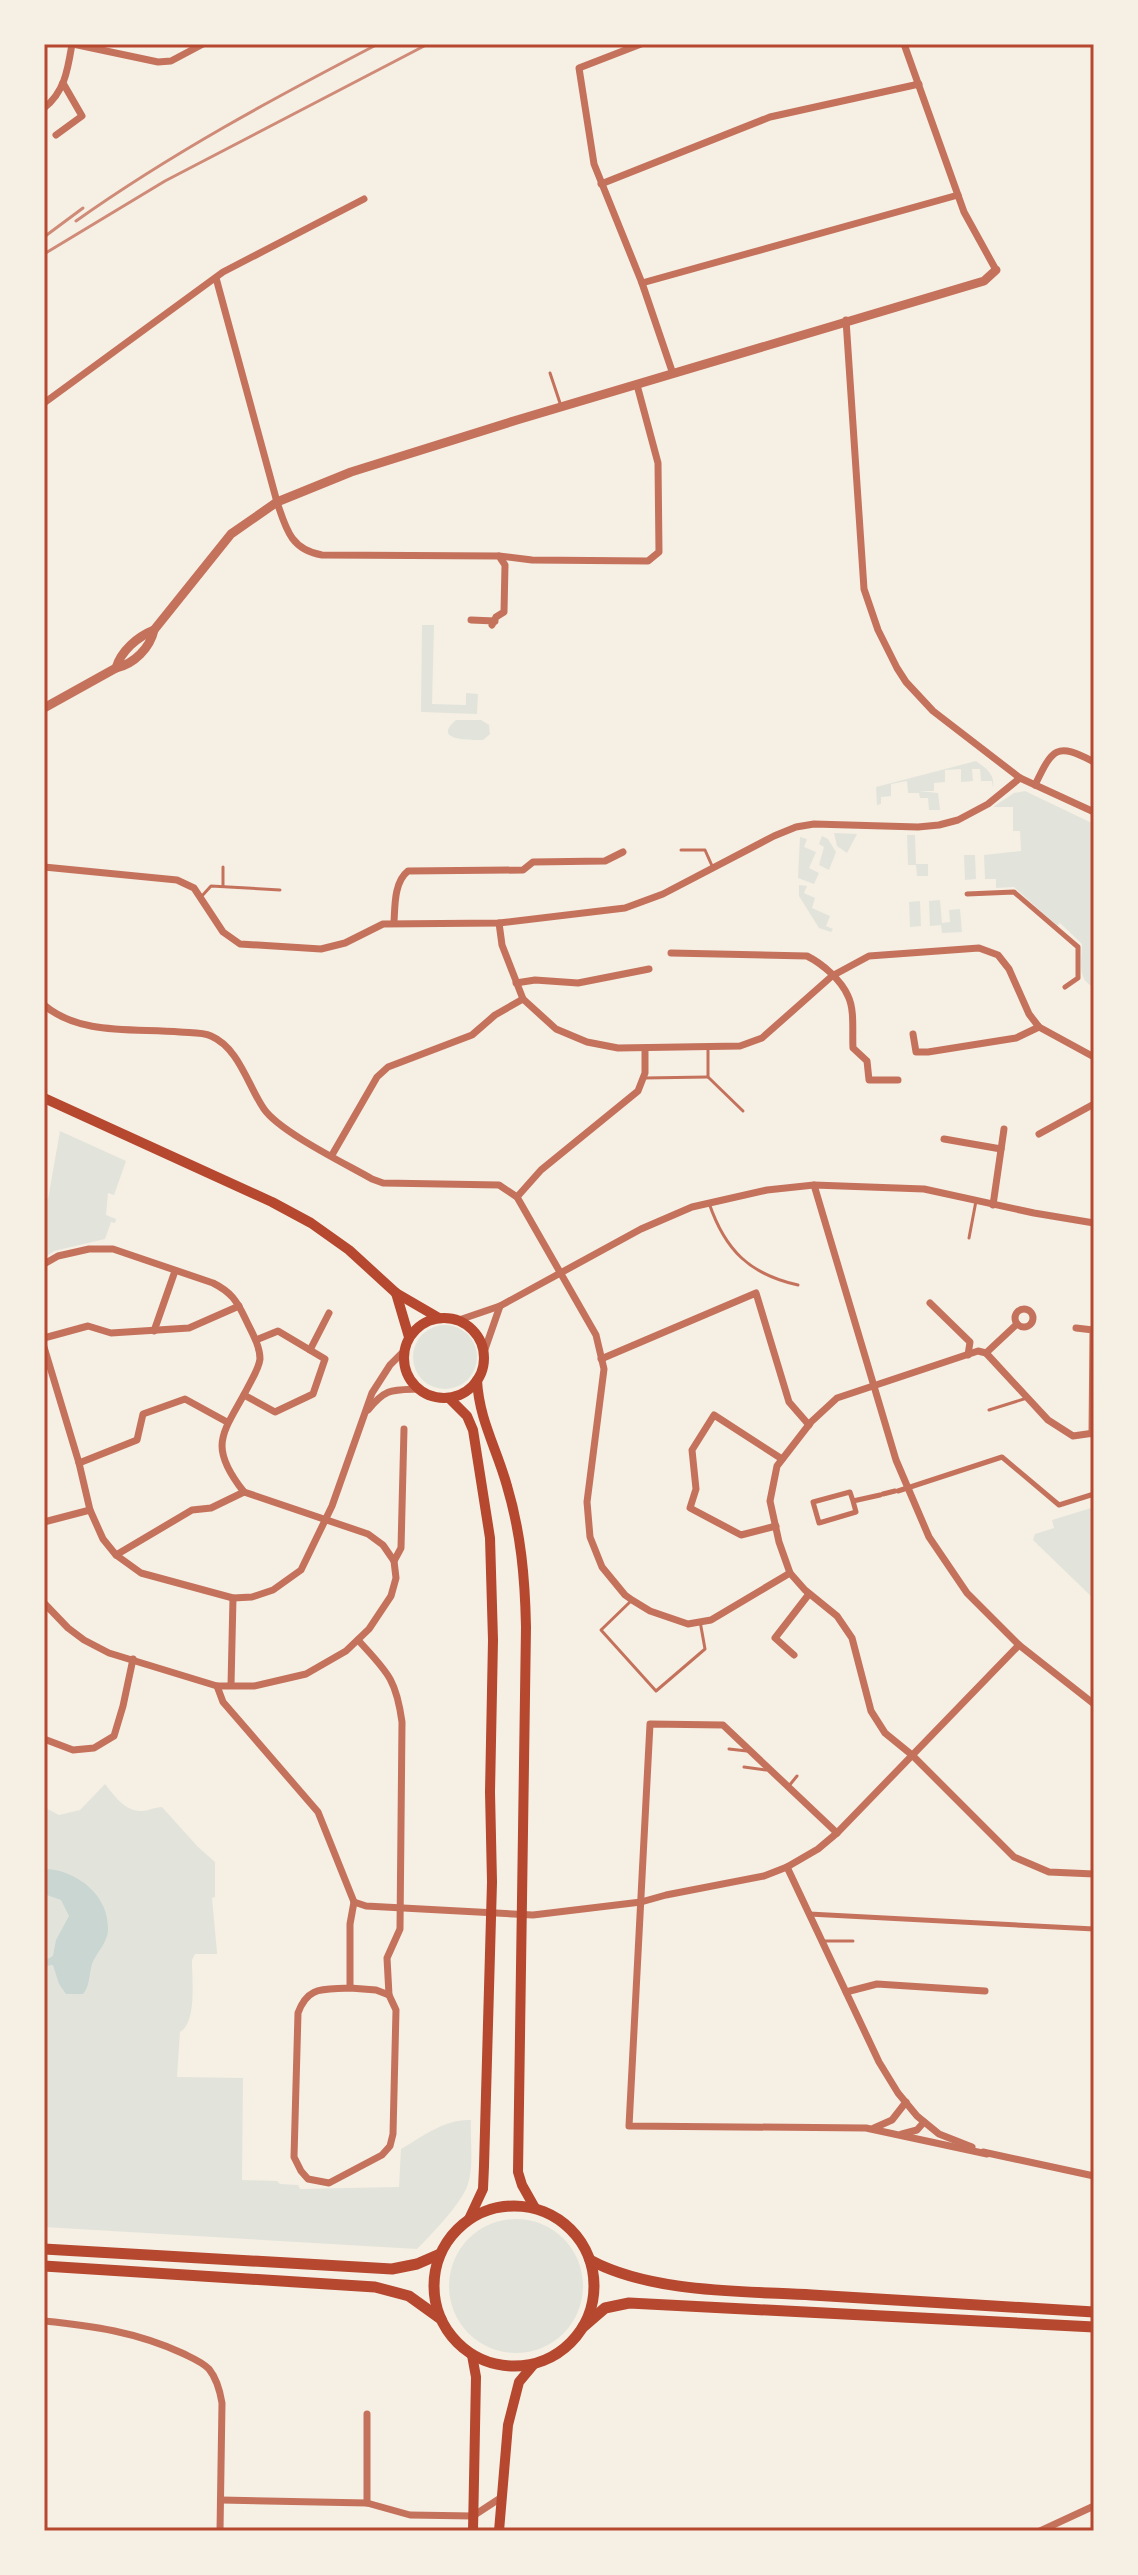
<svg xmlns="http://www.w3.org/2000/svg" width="1138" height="2575" font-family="Cabin,sans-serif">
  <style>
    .green { fill: #e2e4dc }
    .water { fill: #c9d6d2 }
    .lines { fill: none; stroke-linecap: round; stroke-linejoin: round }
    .service { stroke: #c5725c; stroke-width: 3 }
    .pedestrian { stroke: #c5725c; stroke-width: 5 }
    .minor { stroke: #c5725c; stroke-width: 7 }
    .tertiary { stroke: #c5725c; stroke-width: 9 }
    .secondary { stroke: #b5482f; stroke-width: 10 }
    .primary { stroke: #b5482f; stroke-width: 11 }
    .rail { stroke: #cf8b77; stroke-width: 3 }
    .neatline { fill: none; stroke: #b5482f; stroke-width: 3 }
  </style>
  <rect width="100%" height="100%" fill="#f6efe4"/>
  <g class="green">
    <polygon points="422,625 434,625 432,704 466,705 466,693 478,694 477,714 421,712"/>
    <path d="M456,720H481L489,725L490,734L483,740C471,740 431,741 456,720Z"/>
    <path d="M976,761C987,769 995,774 993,788L992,781H981L980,769H972L973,781L961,782V769L945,770V782L934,783V791H919L938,793L940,810H929L928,798H920L919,793H908L907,781L891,784V796L881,797V804L877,805L876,787Z"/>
    <path d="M1025,791L1094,824V987C1076,980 1082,960 1082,944L1060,923L1057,926L1014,887L996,888V879H985L984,855L1021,851L1020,831H1013V807H993L1014,793Z"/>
    <polygon points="834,833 857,834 847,853 837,846"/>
    <polygon points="907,835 915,835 916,864 928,864 928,876 917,876 916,865 908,865"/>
    <polygon points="822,836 828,839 836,852 829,870 819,865 824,847 819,844"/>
    <polygon points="800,837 807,839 804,847 816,852 809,868 819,873 814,884 798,878"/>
    <polygon points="964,855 975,855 976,879 965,880"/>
    <polygon points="799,885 807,886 804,893 815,898 812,908 830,916 826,926 833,929 831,932 819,928 799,896"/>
    <polygon points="940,900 942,923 950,922 949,910 960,909 962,932 942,933 941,925 930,926 929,901"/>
    <polygon points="920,901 921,926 910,927 909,902"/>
    <polygon points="60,1131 126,1161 114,1195 108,1193 106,1215 116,1219 115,1223 111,1222 105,1239 54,1251 44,1258 44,1199 48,1199"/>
    <circle cx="445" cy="1357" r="32"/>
    <polygon points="1091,1508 1094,1509 1094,1599 1033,1540 1035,1534 1054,1528 1052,1520"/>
    <path d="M105,1784C114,1795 125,1812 142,1811C148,1811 155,1807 162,1807L198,1847L215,1862V1897L212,1898L217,1952V1954H195L192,1960C192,1979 197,2023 180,2032L177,2077L243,2078L242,2180L277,2181L280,2184L298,2185L300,2189L399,2187L401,2149C423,2136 445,2119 471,2120C470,2140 474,2165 468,2184C462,2203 432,2234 417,2249L44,2227V1807L59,1815L80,1810Z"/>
    <circle cx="516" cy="2286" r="67"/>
  </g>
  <path class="water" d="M48,1869C79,1872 109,1896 108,1930C108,1942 96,1953 92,1964C89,1974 90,1986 83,1994H66L59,1984L53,1965L44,1966V1961L53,1956L56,1940L69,1916L61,1900L44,1894V1871Z"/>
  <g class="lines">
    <g class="service">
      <polyline points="550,373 560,403"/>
      <polyline points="681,850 705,850 713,868"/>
      <polyline points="223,886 223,867"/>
      <polyline points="201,897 211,886 280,890"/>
      <polyline points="708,1049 708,1077 743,1111"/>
      <polyline points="644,1078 708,1077"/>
      <path d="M709,1203C725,1250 749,1274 798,1285"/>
      <polyline points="969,1238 976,1201"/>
      <polyline points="989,1410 1027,1398"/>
      <polyline points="631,1601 601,1630 656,1691 705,1649 700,1621"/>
      <polyline points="729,1749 747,1751"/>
      <polyline points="744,1767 766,1770"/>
      <polyline points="788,1787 797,1776"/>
      <polyline points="822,1941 853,1941"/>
    </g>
    <g class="pedestrian">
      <polyline points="967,894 1014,892 1078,947 1078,978 1065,987"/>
      <polyline points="898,1491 1002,1457 1059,1505 1094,1494"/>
      <polyline points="883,1494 895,1491"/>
      <polyline points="853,1501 850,1492 813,1502 819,1523 856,1512 853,1501 880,1495"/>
      <polyline points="809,1914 1094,1929"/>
    </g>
    <g class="minor">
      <polyline points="73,44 158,62 171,61 203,44"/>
      <polyline points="641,44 579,68 594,164 642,283 673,374"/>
      <polyline points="904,44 964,212 996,270"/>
      <path d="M44,108C65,92 68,68 72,44"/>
      <polyline points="56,135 82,116 63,83"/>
      <polyline points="601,184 770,117 919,84"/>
      <path d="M216,278L277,502C286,529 291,550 322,555L499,556L505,565L504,612L496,617L492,625"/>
      <polyline points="642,283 958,195"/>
      <polyline points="846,320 864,589 878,630 897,668 906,682 933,711 1020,778 1094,812"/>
      <polyline points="44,403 223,272 364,199"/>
      <polyline points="499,556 532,560 648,561 659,552 658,463 637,385"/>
      <polyline points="471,620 495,621"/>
      <path d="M1035,785C1053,748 1056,742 1094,762"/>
      <polyline points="44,867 177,880 194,888 223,932 240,944 321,949 345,943 383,924 499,923 625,908 663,894 774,836 796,827 814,824 918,827 939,825 958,820 988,804 1020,778"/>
      <path d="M394,922C395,906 394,882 408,871L523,870L533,862L605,861L623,852"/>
      <polyline points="499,923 502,945 523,999 556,1029 587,1042 618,1048 740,1046 762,1038 832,976 869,956 979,948 998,955 1009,969 1029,1014 1039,1027 1094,1057"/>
      <path d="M671,953L807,956C823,964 841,980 848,996C855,1010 852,1033 853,1048L867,1061L869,1080H898"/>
      <polyline points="516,983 535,980 578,983 649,969"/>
      <path d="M44,1005C80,1036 136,1028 180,1032C190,1033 202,1032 211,1036C239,1048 248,1086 264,1109C280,1132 346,1164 372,1179L383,1183L499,1185L517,1197L596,1335L604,1369L587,1502L590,1537L602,1567L625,1595L632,1600L650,1611L688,1624L711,1620L790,1573"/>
      <polyline points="913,1034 916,1052 928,1052 1016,1038 1039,1027"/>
      <polyline points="1039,1134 1094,1104"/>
      <polyline points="944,1139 1001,1149"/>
      <polyline points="332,1155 377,1077 388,1067 472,1035 495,1015 523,999"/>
      <polyline points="814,1185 896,1460 929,1537 967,1593 1019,1645 1094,1704"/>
      <polyline points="517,1197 541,1170 638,1091 645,1073 645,1049"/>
      <polyline points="993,1205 1004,1129"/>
      <path d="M44,1264L58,1256L89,1249H113L213,1283C231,1292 237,1301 245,1318C251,1331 260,1345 260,1359C259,1368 252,1379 248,1387C224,1433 206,1444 244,1492L368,1534L383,1545L394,1561L396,1578L391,1596L369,1629L346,1651L306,1674L254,1686H217L109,1653L84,1640L68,1628L44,1603"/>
      <polyline points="930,1303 970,1342 968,1355"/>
      <circle cx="1024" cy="1318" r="9"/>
      <polyline points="459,1320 500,1306 641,1229 692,1207 767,1190 814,1185 924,1189 1034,1213 1094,1223"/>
      <polyline points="1076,1328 1093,1330 1092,1434"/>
      <polyline points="154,1331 175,1271"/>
      <polyline points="44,1338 88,1326 111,1333 189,1328 239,1306"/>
      <polyline points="44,1347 79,1463 90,1510 103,1539 116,1555 141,1573 233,1598 252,1597 273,1590 301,1570 332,1506 372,1393 390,1365 404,1351"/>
      <polyline points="310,1350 329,1313"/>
      <polyline points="484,1352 500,1306"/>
      <polyline points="986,1353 1017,1324"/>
      <polyline points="601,1359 756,1293 789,1402 809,1425"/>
      <polyline points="244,1395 275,1412 313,1394 325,1359 278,1331 256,1340"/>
      <path d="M368,1410C386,1388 392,1390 419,1389"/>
      <polyline points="1094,1433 1073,1436 1048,1420 986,1353 978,1351 837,1398 811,1422 777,1466 770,1501 779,1542 790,1573 805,1590 837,1616 852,1638 871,1711 885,1733 912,1755 1014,1857 1049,1872 1094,1874"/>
      <polyline points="79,1463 137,1440 143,1414 185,1399 227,1422"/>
      <polyline points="44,1522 90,1510"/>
      <polyline points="776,1526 741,1535 690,1508 696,1489 692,1450 714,1415 782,1459"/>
      <polyline points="116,1555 192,1510 211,1508 244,1492"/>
      <polyline points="394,1561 401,1548 404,1429"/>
      <path d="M358,1640C387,1672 396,1678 402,1722L400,1929L387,1958L389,1995"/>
      <polyline points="794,1655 775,1638 809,1594"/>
      <polyline points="231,1685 233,1598"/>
      <polyline points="217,1686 223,1702 318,1812 354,1902 366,1906 533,1915 641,1902 666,1895 764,1876 787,1867 818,1849 837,1833 1019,1645"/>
      <polyline points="44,1739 73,1750 94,1748 114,1736 123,1706 133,1659"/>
      <polyline points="837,1833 723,1725 650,1724 629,2126 866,2128 987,2154"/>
      <polyline points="787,1867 879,2062 898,2093 917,2116 939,2134 972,2147"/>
      <path d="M350,1988C324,1990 308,1985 298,2013L294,2157L301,2171L308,2179L329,2183L382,2155L390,2146L393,2134L396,2010L389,1995L376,1990L350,1988V1924L354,1902"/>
      <polyline points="846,1992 877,1984 985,1991"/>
      <polyline points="874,2128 892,2120 906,2102"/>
      <polyline points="902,2134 917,2130 924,2122"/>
      <polyline points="983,2152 1094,2176"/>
      <path d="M44,2321C94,2326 136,2332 182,2353C192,2358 201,2361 209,2369C217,2379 220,2391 222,2403L220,2531"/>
      <polyline points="367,2414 367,2503"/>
      <polyline points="221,2500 367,2503 410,2515 473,2516 502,2497"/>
      <polyline points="1040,2531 1094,2506"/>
    </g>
    <g class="tertiary">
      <path d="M116,668C121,651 137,637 154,630"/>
      <path d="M44,708L116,668C134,664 150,648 154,630L231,534L277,502L351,472L517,420L984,281L996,270"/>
    </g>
    <g class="secondary">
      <polyline points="44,1098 272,1202 311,1223 349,1250 396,1293 439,1318"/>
      <polyline points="396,1293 409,1337"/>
      <circle cx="444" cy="1358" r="40"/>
      <path d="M477,1380C479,1420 497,1449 507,1486C521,1533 525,1578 526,1627L518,2172L522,2185L535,2208"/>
      <polyline points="449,1398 467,1416 473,1430 490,1538 493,1640 490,1792 492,1882 484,2166 483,2189 469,2219"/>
      <polyline points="472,2355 476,2377 473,2531"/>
      <polyline points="499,2531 508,2425 519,2382 534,2364"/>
    </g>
    <g class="primary">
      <circle cx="514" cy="2286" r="80"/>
      <polyline points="44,2249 392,2269 417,2264 440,2254"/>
      <path d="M590,2260C651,2293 743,2291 812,2295C906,2301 1000,2306 1094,2312"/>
      <polyline points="44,2266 375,2287 409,2296 441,2319"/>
      <polyline points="583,2327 605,2308 629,2303 1094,2327"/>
    </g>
    <g class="rail">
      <path d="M76,221C172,153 274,98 378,44"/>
      <polyline points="44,237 83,208"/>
      <polyline points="44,254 165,181 428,44"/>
    </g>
  </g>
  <rect width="1138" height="2575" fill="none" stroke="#f6efe4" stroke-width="92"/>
  <rect x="46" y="46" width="1046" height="2483" class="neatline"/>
</svg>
